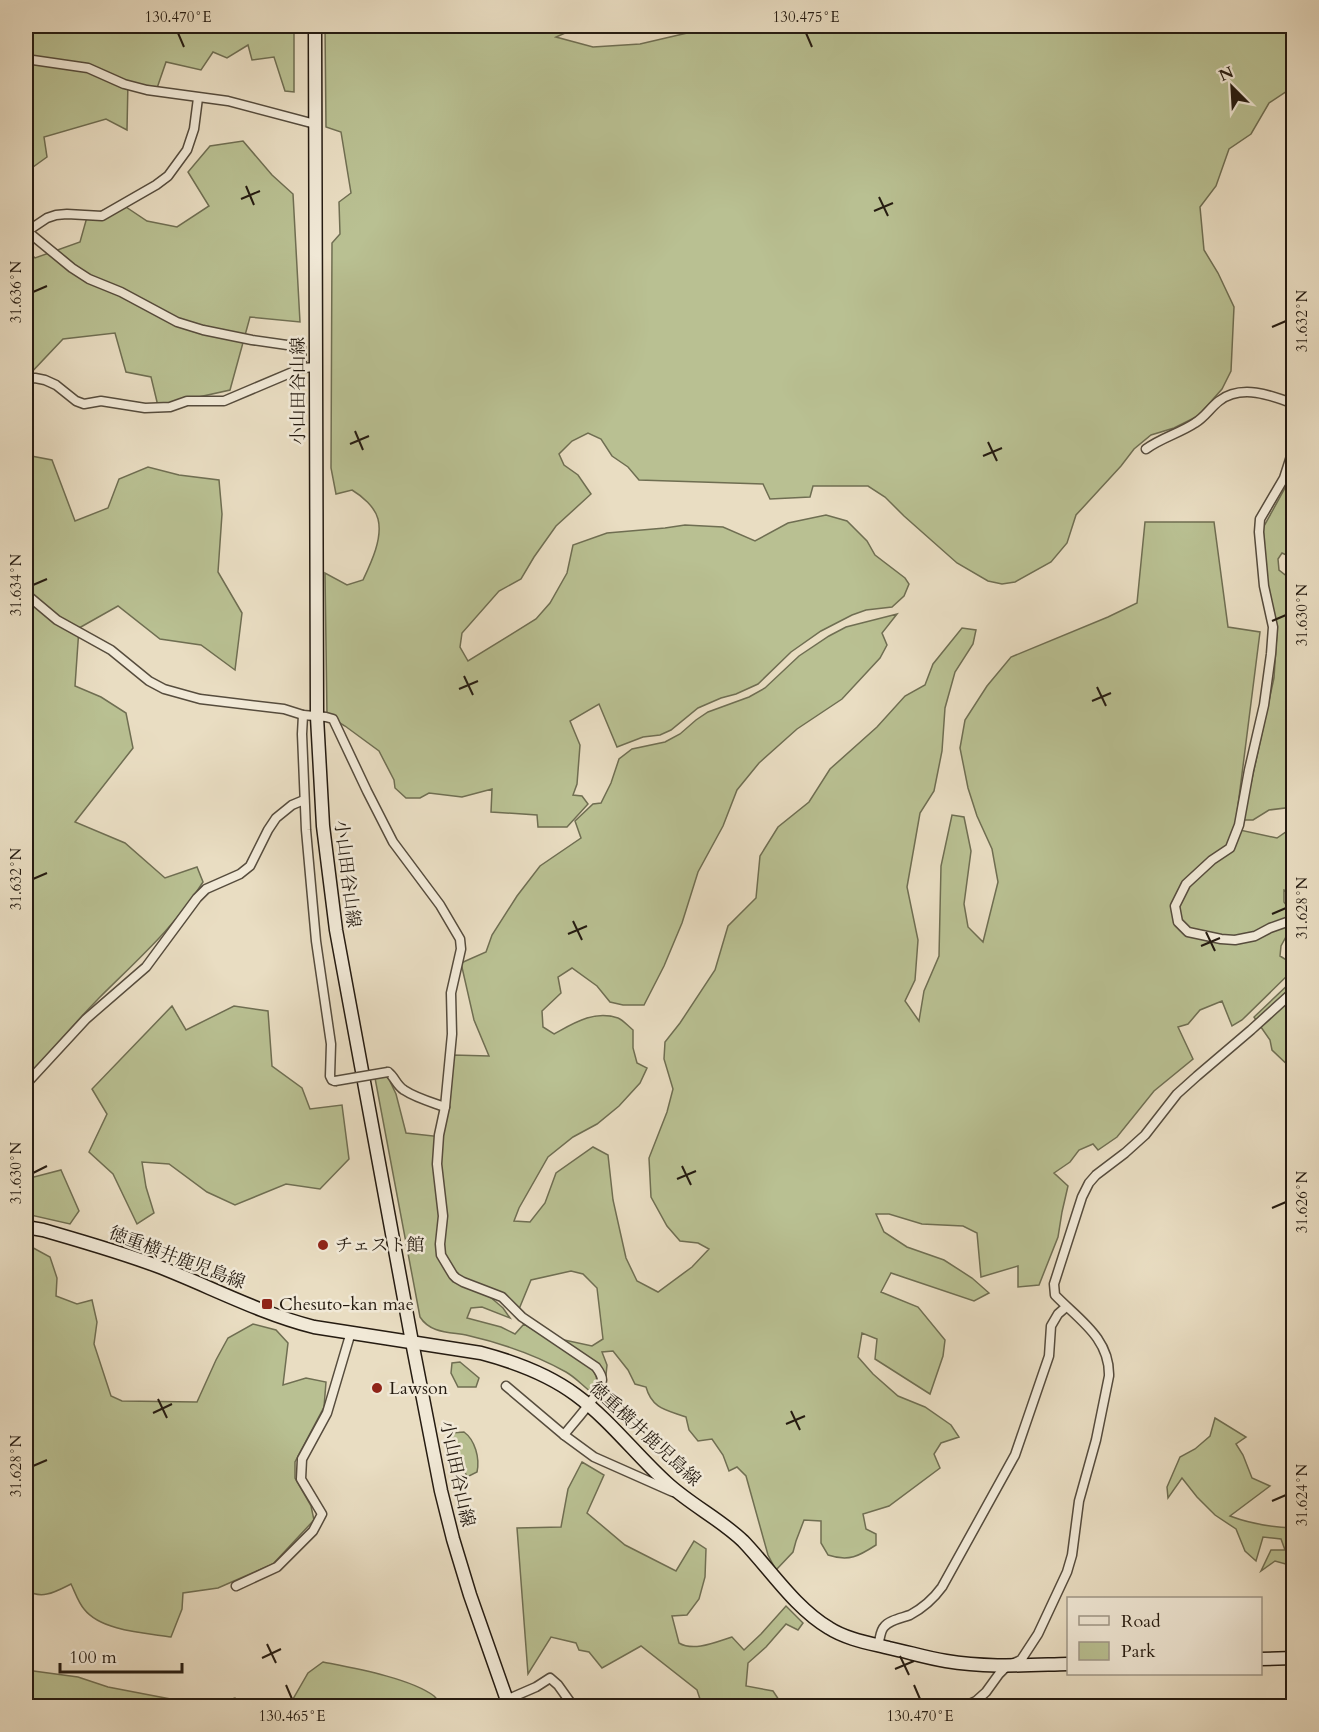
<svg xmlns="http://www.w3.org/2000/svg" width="1319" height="1732" font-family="Cardo,'Noto Serif JP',serif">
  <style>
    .green { fill: #b9c092; stroke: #6f6e52; stroke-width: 1.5 }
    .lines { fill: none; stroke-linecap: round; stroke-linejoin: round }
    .minor-casing { stroke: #564c3d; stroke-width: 11 }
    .secondary-casing { stroke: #251b11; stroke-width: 15 }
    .minor { stroke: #f1e9d7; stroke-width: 8 }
    .secondary { stroke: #f1e9d7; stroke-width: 12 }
    .minor-bridge-casing { stroke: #564c3d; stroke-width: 11; stroke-linecap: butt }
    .minor-bridge { stroke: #f1e9d7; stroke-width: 8 }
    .ticks { fill: none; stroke: #251b11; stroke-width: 2 }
    .poi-dot { fill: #8f2418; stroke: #f1e9d7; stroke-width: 2 }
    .labels { text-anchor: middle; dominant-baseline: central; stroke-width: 5; stroke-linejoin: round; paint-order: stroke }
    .street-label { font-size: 18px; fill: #251b11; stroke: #f1e9d7 }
    .poi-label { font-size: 18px; fill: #251b11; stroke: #f1e9d7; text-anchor: start }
    .neatline { fill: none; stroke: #251b11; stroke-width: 2 }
    .ticks-label { font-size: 15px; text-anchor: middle; fill: #251b11 }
  </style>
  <rect width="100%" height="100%" fill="#e9ddc2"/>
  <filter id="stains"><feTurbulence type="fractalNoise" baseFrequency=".00333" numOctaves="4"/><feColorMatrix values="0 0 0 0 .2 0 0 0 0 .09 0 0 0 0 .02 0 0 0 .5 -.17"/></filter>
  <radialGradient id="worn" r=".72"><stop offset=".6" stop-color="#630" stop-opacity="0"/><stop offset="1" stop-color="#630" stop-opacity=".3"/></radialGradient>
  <g class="green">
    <polygon points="26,26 294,26 294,92 285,91 274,57 252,60 248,45 227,58 213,52 201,70 166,62 156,91 128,81 127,130 106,119 44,137 47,157 26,172"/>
    <path d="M325,26H581L556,37L593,47L640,44L700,30L706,26H817L851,30L861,26H1293V87L1269,103L1251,134L1229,149L1216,186L1200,207L1204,250L1218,273L1234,307L1231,371L1222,389L1198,416L1174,428L1151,435L1134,449L1121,466L1076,515L1067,543L1051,562L1015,582L1002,584L988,581L957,563L904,516L885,497L868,486H813L810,497L770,499L763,484L639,480L628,467L612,456L601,439L588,433L572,441L559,454L564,465L578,475L591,494L556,526L534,557L521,579L499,591L462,633L460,647L468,661L536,619L550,603L567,573L573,545L607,533L665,528L685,525L723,527L755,541L788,523L826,515L847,521L867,541L875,555L905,578L909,584L904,596L892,607L866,610L852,615L821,631L791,652L758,684L736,694L721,698L698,708L671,730L660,735L643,737L617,747L599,704L570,721L580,745L577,784L573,795L582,796L588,804L567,827H538L537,815L491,812L492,789L462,797L429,793L420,798H406L395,788L394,780L379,751L345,726L327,715L325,573L347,585L363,580C371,563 383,538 378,519C375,507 362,496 352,490L336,494L331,468L332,243L340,234L339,202L351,193L341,132L326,127Z"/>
    <polygon points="243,141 272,175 293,194 300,322 250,317 230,390 158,406 151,377 126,372 115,333 63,339 26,378 26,249 35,258 80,242 87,217 120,203 147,221 177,227 209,206 188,172 210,146"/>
    <path d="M26,455L52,460L75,521L108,508L119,479L148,467L179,475L219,480L222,514L218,572L242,613L235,670L201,645L160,639L118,606L79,628L75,686L101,697L126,713L133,748L75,822L125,843L165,878L197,867L203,882C175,927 136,961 99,998C73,1025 49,1052 26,1080Z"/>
    <polygon points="1293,467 1293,558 1282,553 1278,559 1279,570 1293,581 1293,807 1269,810 1253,820 1243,820 1274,678 1277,631 1266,594 1266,572 1263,528 1291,477"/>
    <path d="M1145,522H1214L1228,627L1260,632L1235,829L1277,838L1293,827V893L1284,890V902L1293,914V935H1287L1281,946L1280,956L1293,964V970L1242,1020L1232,1026L1222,1001L1200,1010L1188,1024L1178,1027L1193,1059L1154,1091L1117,1137L1098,1150L1093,1144L1079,1150L1070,1162L1054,1173L1068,1186L1062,1212L1058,1237L1039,1285L1018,1287V1266L981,1277L977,1233L963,1226L922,1224L889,1214H876L884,1232L907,1247L944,1260L972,1278L989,1293L974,1301L891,1273L881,1292L918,1307L945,1340L943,1356L930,1394L875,1359L877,1339L862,1333L858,1357L873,1374L898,1396L925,1407L951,1425L959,1437L941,1443L934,1454L940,1468L889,1506L863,1514L866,1529L876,1534V1545C859,1556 849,1562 828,1555L821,1543V1521L804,1520L796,1541L793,1552L776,1570L768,1555L746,1476L737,1467L729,1471L723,1455L712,1439L698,1441L689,1430L686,1417C667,1410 652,1409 646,1387L635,1384L628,1370L613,1351L602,1352L607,1365L606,1375L580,1353L555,1338L592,1346L603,1339L597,1288L583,1274L571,1271L531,1280L517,1314L493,1291L489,1296L503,1308L510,1318L482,1307L471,1308L467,1318L501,1327L515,1334L524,1324C540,1334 589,1360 595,1374C599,1381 595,1386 591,1392C583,1386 575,1377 566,1372C534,1354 501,1343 466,1335C449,1332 430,1333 420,1317L375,1078L387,1075L396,1094L406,1133L442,1137L449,1102L453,1055L489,1056L474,1020L461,963L486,952L492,935L517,896L540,866L581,838L575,821L593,804L601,803L611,783L619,759L632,749L665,742L680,734L696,720L708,712L749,697L765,688L799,656L829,636L846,627L897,614L882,633L887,645L880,658L842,699L797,729L759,763L737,790L723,826L698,872L682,923L664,966L644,1005H623L610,1002L597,986L572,968L558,977L561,993L542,1011L543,1027L554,1034C574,1023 594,1010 618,1018C623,1020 628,1026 633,1030V1048L637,1063L647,1068L640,1083L619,1106L597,1124L573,1137L548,1157L519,1208L514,1221L530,1222L545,1203L556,1173L593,1147L608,1155L613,1200L626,1258L637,1281L658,1292L692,1267L709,1249L698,1243L680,1241L667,1226L651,1197L649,1158L667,1112L673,1089L664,1059L665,1042L680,1023L715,970L728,926L756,898L760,856L778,827L809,802L830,769L877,727L905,696L925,685L933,664L962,628L976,630L973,644L955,672L945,708L942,751L934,791L920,813L907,887L918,940L915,980L905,1001L919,1021L924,991L939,956L941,866L952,815L964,817L971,851L964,904L968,927L983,942L998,882L992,849L977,816L968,788L960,748L965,720L987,686L1011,657L1108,617L1137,603Z"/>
    <polygon points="1293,980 1293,1070 1272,1050 1270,1040 1254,1017"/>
    <polygon points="172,1006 186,1030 234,1006 268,1011 272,1066 302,1088 310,1109 342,1105 349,1159 320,1189 286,1184 235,1205 207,1192 169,1164 142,1162 146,1187 154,1213 137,1224 113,1174 89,1152 107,1114 92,1089"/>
    <polygon points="61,1170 79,1211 70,1224 26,1214 26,1179"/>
    <path d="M26,1244L50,1257L57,1278L56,1296L77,1304L92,1300L97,1322L94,1344L111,1396L122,1401L197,1402L216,1360L228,1338L253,1324L276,1330L288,1343L283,1385L306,1378L326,1382L324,1407L295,1462V1478L311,1506L314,1520L273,1564L218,1588L183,1593L182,1609L171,1637C145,1633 101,1631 84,1609C78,1602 75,1592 71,1584C55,1592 42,1600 26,1590Z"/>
    <polygon points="460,1362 479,1378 476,1387 458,1387 451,1373 452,1363"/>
    <path d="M1215,1418L1246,1437L1236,1444L1243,1455L1252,1478L1270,1486L1230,1516C1251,1524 1271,1527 1293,1528V1566L1275,1561L1261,1571L1271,1550H1285L1281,1539L1263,1537L1256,1561L1245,1551L1236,1529L1215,1515L1197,1497L1182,1478L1168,1498L1167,1487L1180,1457L1195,1449L1210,1436Z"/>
    <path d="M464,1432C475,1440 480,1458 477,1472L467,1477L464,1470L458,1462L451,1433Z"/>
    <path d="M582,1462L604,1475L587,1513L625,1545L676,1571L694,1541L706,1549L705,1577L699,1599L687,1615L672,1616L679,1643C694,1652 716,1642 732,1637L744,1650L761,1634L786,1606L803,1623L798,1630L786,1624L766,1647L748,1663L746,1686L773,1691L783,1706H764L763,1705L700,1699L697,1690L641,1646L602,1668L589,1652L579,1650L576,1643L551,1637L528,1674L517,1528L561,1527L568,1489Z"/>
    <path d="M323,1662C353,1668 410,1678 434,1696C437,1699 440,1703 443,1706H289L308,1673Z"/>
    <polygon points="26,1670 78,1677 108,1687 207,1706 235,1698 243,1706 26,1706"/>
  </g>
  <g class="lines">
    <g class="minor-casing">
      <g id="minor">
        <polyline points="26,59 88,68 124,84 147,90 228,101 315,124"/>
        <polyline points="27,231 72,268 89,279 121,292 177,322 203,330 252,340 301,347 302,368"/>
        <polyline points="26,232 47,218 56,215 67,214 102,216 156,185 168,176 187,150 194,129 198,98"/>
        <polyline points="26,379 35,378 45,380 56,385 76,401 84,404 101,401 145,408 170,407 187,401 224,401 302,368 316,367"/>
        <polyline points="1294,447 1284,478 1260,519 1259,532 1264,586 1273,627 1271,654 1264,705 1249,770 1239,825 1230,848 1212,860 1186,884 1175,906 1178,922 1188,932 1221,939 1235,940 1255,936 1270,928 1287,922 1294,923"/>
        <path d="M1146,449C1161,438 1180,433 1195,423C1205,417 1210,408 1219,401C1241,384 1271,395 1294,404"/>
        <path d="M26,594L57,620L111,650L149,681L164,689L200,699L284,709L303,715L326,717L333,719L367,791L393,842L440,905L460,939L461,949L451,993L452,1034L450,1055L445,1107L439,1135L437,1164L443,1216L440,1244L441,1255L453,1275L456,1278L463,1282L502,1297L522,1317L596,1367C599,1371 602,1376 602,1380C602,1393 572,1424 564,1435"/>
        <polyline points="303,715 302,734 306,830 316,941 331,1044 330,1076 332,1080 335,1081"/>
        <path d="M388,1072C395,1077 396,1085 404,1090C416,1098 431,1102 445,1107"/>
        <polyline points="26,1084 86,1019 146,967 197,898 206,889 240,874 250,866 268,830 276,818 292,805 304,800"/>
        <polyline points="506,1386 564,1435 594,1457 673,1492"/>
        <polyline points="236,1586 277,1567 313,1531 322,1514 301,1479 302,1459 327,1413 351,1332"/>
        <path d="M878,1645C880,1640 880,1631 884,1627C889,1620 902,1618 910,1615C923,1608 934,1598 942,1587L1015,1455L1049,1356L1051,1326L1058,1314L1066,1307"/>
        <polyline points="506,1700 536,1687 550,1678 558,1685 573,1706"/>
        <path d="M965,1706L976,1701L986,1692L999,1674L1007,1666L1021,1660L1038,1634L1067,1572L1072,1555L1079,1501L1096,1440L1109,1376C1110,1338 1078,1319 1055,1295L1054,1284L1082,1197L1089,1183L1096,1175L1125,1153L1145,1135L1177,1094L1197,1076L1251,1030L1294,991"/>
      </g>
    </g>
    <g class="secondary-casing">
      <g id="secondary">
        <polyline points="315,26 317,717 323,826 336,930 412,1342 441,1491 453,1539 470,1595 509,1706"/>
        <path d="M26,1227L43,1230C81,1241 120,1252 157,1266C209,1286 259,1313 314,1327L481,1353C515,1362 548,1374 576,1395C610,1420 636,1455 667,1483C691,1505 720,1519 743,1541C770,1569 795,1608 829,1628C846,1639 869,1643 889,1648C908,1652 927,1658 946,1661C987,1668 1028,1665 1068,1664"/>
        <polyline points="1260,1659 1294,1658"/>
      </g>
    </g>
    <use href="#minor" class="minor"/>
    <use href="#secondary" class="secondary"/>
    <g class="minor-bridge-casing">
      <polyline id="minor-bridge" points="335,1081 388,1072"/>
    </g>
    <use href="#minor-bridge" class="minor-bridge"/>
  </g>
  <path class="ticks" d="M178,33L184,47M806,33L812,47M246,186L254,205M879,197L888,216M241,199L260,191M874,211L893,203M33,292L47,286M1272,327L1286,321M355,431L363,450M988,442L997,461M350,444L369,436M983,456L1002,448M33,585L47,579M1272,621L1286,615M464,676L473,695M1097,687L1106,706M459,689L478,681M1092,701L1111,693M33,879L47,873M1272,914L1286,908M573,921L582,940M1206,932L1215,951M568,934L587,926M1201,946L1220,938M682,1166L691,1185M33,1173L47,1166M677,1179L696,1171M1272,1208L1286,1202M158,1399L167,1418M791,1411L800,1430M153,1413L172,1404M786,1424L805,1416M33,1466L47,1460M1272,1501L1286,1495M267,1644L276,1663M900,1656L909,1675M262,1658L281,1649M895,1669L914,1661M286,1685L292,1699M914,1685L920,1699"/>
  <g class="poi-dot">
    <circle cx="323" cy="1245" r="6"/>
    <rect x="261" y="1298" width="12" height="12" rx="3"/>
    <circle cx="377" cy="1388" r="6"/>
  </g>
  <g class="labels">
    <g class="street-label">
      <text transform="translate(298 391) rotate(-90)">小山田谷山線</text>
      <text transform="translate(347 874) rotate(83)">小山田谷山線</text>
      <text transform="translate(177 1258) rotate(21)">徳重横井鹿児島線</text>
      <text transform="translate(645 1434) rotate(43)">徳重横井鹿児島線</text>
      <text transform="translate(457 1474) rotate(78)">小山田谷山線</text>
    </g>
    <g class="poi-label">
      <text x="335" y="1245">チェスト館</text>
      <text x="279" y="1304">Chesuto-kan mae</text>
      <text x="389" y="1388">Lawson</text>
    </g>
  </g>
  <rect width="1319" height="1732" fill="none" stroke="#e9ddc2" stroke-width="66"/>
  <rect x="1067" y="1597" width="195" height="78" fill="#f1e9d7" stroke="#9f9788" stroke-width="1.5"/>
  <rect x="1079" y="1616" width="30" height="9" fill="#f1e9d7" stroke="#9f9788" stroke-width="1.5"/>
  <text x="1121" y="1627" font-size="18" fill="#251b11">Road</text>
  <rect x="1079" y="1642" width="30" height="18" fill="#b9c092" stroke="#9f9788" stroke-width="1.5"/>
  <text x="1121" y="1657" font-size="18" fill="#251b11">Park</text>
  <g transform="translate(1232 87) rotate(336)" stroke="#f1e9d7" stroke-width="4.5" paint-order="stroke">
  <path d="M0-4.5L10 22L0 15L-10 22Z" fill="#251b11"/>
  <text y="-9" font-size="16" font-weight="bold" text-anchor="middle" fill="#251b11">N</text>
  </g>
  <path d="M60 1663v9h122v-9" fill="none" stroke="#251b11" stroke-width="3"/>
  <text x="69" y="1663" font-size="18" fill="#251b11" stroke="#f1e9d7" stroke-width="4.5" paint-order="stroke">100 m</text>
  <rect x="33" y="33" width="1253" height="1666" class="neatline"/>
  <g class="ticks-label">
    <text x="178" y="22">130.470°E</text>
    <text x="806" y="22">130.475°E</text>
    <text transform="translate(16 292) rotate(-90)" y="5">31.636°N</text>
    <text transform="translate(1302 321) rotate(-90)" y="5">31.632°N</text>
    <text transform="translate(16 585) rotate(-90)" y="5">31.634°N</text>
    <text transform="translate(1302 615) rotate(-90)" y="5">31.630°N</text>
    <text transform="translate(16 879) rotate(-90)" y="5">31.632°N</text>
    <text transform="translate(1302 908) rotate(-90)" y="5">31.628°N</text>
    <text transform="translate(16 1173) rotate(-90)" y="5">31.630°N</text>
    <text transform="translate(1302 1202) rotate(-90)" y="5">31.626°N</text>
    <text transform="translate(16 1466) rotate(-90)" y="5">31.628°N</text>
    <text transform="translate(1302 1495) rotate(-90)" y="5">31.624°N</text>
    <text x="292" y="1721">130.465°E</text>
    <text x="920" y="1721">130.470°E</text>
  </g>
  <rect width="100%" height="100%" filter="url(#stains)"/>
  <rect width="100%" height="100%" fill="url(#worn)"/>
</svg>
